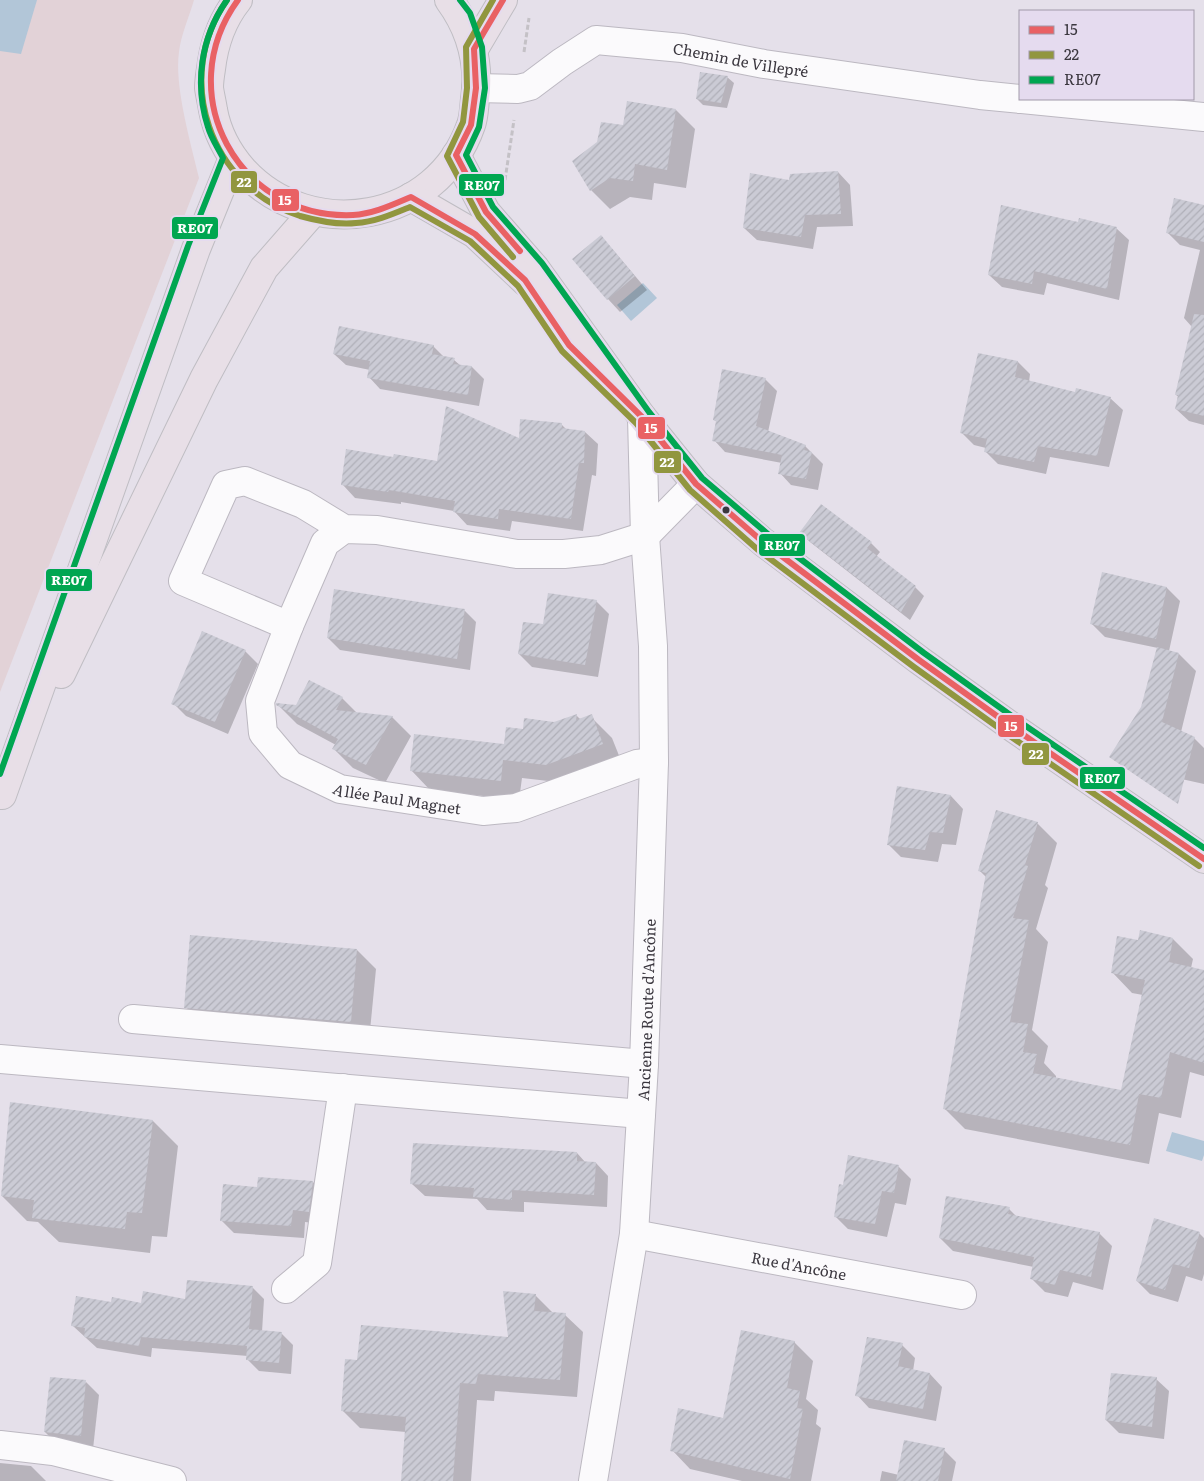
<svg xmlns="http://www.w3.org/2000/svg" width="1204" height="1481" font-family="Literata,serif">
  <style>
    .grass { fill: #e2d2d7 }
    .water { fill: #b2c6d8 }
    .shadow { fill: #0003 }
    .building { fill: url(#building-hatch) }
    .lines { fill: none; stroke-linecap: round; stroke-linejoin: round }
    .minor-casing { stroke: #bcb8c1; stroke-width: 30 }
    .major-casing { stroke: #bfbdc3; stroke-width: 30 }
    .path { stroke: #c4c1c6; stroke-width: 3; stroke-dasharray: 5 2.5; stroke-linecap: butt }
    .minor { stroke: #fbfafc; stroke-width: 28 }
    .major { stroke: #e8dfe7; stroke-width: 28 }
    .bus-1-casing { stroke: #e5dbef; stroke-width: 10 }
    .bus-2-casing { stroke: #e5dbef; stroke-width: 10 }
    .bus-3-casing { stroke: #e5dbef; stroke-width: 10 }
    .bus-1 { stroke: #e96164; stroke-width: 6 }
    .bus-2 { stroke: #91963f; stroke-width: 6 }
    .bus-3 { stroke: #00a651; stroke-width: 6 }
    .bus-dot { fill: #3b373f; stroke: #e5dbef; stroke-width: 2 }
    .labels { text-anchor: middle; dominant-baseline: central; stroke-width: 4; stroke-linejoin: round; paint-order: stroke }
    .street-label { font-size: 15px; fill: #3b373f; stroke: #e5dbef }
    .line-badge { stroke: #e5dbef; stroke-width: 2 }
    .badge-label { font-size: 14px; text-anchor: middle; font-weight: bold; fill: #fff }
  </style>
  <defs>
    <pattern id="building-hatch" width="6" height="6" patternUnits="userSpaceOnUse" patternTransform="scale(1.25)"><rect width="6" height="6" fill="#cbcbd5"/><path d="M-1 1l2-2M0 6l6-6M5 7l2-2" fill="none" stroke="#afafb8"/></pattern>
  </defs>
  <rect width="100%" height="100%" fill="#e5e0ea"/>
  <path class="grass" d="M0,0H194C189,17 181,35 179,52C174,86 191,144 199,178L0,692Z"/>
  <g class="water">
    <polygon points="0,0 37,0 21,54 0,51"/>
    <polygon points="643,283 657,298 631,321 617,305"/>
    <polygon points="1172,1132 1204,1141 1204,1155 1202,1161 1166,1151"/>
  </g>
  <g class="shadow">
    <polygon points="727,77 734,83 727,108 703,105 697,99"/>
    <polygon points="676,110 695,129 686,188 654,183 652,200 630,197 610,209 591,190 624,127"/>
    <polygon points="838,172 850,185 853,226 817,227 813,249 757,240 744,228 790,182"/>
    <polygon points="1204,206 1204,425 1189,421 1176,409 1179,397 1176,395 1192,327 1184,318 1200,250 1180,245 1168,233"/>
    <polygon points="1079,224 1116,228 1129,240 1119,300 1047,283 1044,295 1002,287 989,275"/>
    <polygon points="600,237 613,250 647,290 620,312 608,299"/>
    <polygon points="433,346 445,358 454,360 461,366 472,367 484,379 479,406 380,389 369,377 370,370 346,365 334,354"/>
    <polygon points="1018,362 1030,374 1029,382 1075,394 1110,398 1123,410 1109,467 1050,457 1046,474 998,464 985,451 986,448 974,445 962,433"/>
    <polygon points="765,379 777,391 768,432 805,446 823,464 818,490 791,485 780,473 782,463 725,452 714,440 717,422 714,420"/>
    <polygon points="562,425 567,430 585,432 598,444 596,476 592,475 583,531 512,521 510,531 467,525 454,511 401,502 401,504 355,498 343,485 394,458 438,462 520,440"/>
    <polygon points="801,533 871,543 880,552 876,557 915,587 924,596 910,620 810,542"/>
    <polygon points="1103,573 1167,588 1180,601 1169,651 1179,654 1196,671 1181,732 1194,738 1204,748 1204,784 1132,768 1142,707 1158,648 1105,637 1092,624"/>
    <polygon points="596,601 609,614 598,677 532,667 519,654 544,626"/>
    <polygon points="464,610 476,622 470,670 340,650 328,638"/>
    <polygon points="245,651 258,664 228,734 186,716 173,703"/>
    <polygon points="342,698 357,713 392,717 411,736 385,783 353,768 334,749 336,745 297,724 277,704 297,706"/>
    <polygon points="576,715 581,720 593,719 612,738 622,763 566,783 522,778 519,800 430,790 411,770 505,745 524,731 554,723"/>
    <polygon points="951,796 963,809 956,845 942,844 938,862 901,857 888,844"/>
    <polygon points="1037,823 1057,843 1045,885 1048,888 1036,929 1048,942 1032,1030 1048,1046 1044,1063 1056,1076 1056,1079 1122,1092 1143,995 1132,993 1112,972 1139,942 1173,939 1193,959 1191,968 1204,971 1204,1076 1190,1072 1181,1118 1159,1113 1149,1164 965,1129 945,1109 986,877 979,870"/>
    <polygon points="357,950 376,969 369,1041 205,1027 186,1007"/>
    <polygon points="153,1121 178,1146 167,1237 152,1236 150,1253 59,1242 38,1222 27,1221 2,1196"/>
    <polygon points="577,1153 586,1163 596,1163 608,1176 607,1207 524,1202 524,1212 487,1210 477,1199 425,1196 412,1184"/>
    <polygon points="898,1166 911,1179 906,1205 895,1203 887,1237 848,1229 835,1216 844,1186"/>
    <polygon points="313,1182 325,1195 321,1224 305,1222 304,1238 234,1233 221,1220 258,1188"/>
    <polygon points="1009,1209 1017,1217 1099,1233 1112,1246 1103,1290 1073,1282 1068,1297 1045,1292 1032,1279 1034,1267 953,1251 940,1238"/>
    <polygon points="1199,1233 1204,1238 1204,1274 1202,1281 1186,1276 1178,1302 1150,1294 1137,1281"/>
    <polygon points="252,1287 264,1299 262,1332 281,1333 293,1345 291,1374 259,1371 247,1359 248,1356 152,1348 151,1357 97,1348 73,1326 112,1303 142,1304 186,1300"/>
    <polygon points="535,1295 553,1313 565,1315 583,1332 577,1397 495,1391 494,1401 477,1400 471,1481 402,1481 406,1432 360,1428 342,1410 359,1361 509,1339"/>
    <polygon points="794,1342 813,1361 806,1399 818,1410 816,1424 821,1428 811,1481 742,1481 690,1469 672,1450 724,1419"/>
    <polygon points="902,1345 915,1358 913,1371 930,1374 942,1387 936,1421 869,1408 857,1395"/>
    <polygon points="1156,1379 1169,1391 1164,1439 1119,1433 1106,1420"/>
    <polygon points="86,1382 99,1395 93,1449 58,1445 45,1432"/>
    <polygon points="944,1450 956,1462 952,1481 880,1481 882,1471 899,1475"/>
    <polygon points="0,1463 31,1466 46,1481 0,1481"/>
  </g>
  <g class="building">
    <polygon points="700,72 728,76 721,103 696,99"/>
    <polygon points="627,101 676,109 667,170 635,164 633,181 610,178 590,191 572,161 597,142 601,122 623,125"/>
    <polygon points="838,171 841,214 805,215 801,237 743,228 750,173 789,180 790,174"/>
    <polygon points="1174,198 1204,205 1204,242 1166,233"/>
    <polygon points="1001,205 1078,222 1079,218 1117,227 1107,289 1034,271 1032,284 988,275"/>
    <polygon points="601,235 635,276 607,300 572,259"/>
    <polygon points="1194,314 1204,315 1204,416 1175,409 1178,395 1175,395"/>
    <polygon points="339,326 434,345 432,354 455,358 453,364 472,366 468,395 367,378 370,361 333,354"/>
    <polygon points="978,353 1018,361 1015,377 1075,392 1076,388 1111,397 1097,456 1038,446 1034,462 984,452 987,439 960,433"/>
    <polygon points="722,369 766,378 756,426 806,445 804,450 812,452 806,479 778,474 782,455 712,441 716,421 713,420"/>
    <polygon points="446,406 519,438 520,419 562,423 562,428 585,431 584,463 579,463 571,519 499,509 498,519 453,512 455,501 389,490 388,492 341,485 346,449 393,457 394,454 437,461"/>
    <polygon points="821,504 872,542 867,548 916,586 901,612 799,533"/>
    <polygon points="1102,572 1167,587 1156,639 1090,624"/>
    <polygon points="334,589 465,609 457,659 327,638"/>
    <polygon points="548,593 597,600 585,665 518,654 523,622 543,624"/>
    <polygon points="202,631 246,650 215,722 171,704"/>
    <polygon points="1157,647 1179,653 1162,722 1195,737 1178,804 1109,757 1141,707"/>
    <polygon points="309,680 343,697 336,710 393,716 366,765 332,749 338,739 276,705 276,703 296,705"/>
    <polygon points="577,714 576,720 592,714 603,744 546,765 503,760 501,781 410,771 414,734 504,744 506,727 523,729 524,718 554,722"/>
    <polygon points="897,786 951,795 943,833 930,832 925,850 887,845"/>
    <polygon points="996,810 1038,822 1025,865 1028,866 1013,918 1029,920 1010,1022 1028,1024 1023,1052 1037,1054 1033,1073 1121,1090 1145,980 1111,973 1117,936 1138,940 1140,930 1173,938 1169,962 1204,970 1204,1063 1170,1052 1161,1098 1139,1094 1130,1145 943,1109 986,873 978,871"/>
    <polygon points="190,935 357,949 351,1022 184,1008"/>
    <polygon points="10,1102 153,1120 142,1213 127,1212 125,1229 89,1225 32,1218 34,1200 1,1196"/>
    <polygon points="413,1143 577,1152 577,1161 596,1162 594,1195 512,1190 512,1200 473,1197 474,1188 410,1184"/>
    <polygon points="848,1155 899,1165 894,1193 882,1191 875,1224 834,1217 839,1184 843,1185"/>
    <polygon points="258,1177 313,1181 309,1212 293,1210 291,1226 220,1221 223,1184 257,1187"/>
    <polygon points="946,1196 1010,1207 1008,1214 1100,1232 1091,1277 1060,1270 1055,1285 1030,1279 1034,1257 939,1238"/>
    <polygon points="1154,1218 1200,1232 1189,1268 1173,1264 1165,1290 1136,1281"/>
    <polygon points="187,1280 253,1286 249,1329 282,1332 279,1363 246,1360 247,1346 141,1337 139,1346 84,1337 85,1328 71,1326 76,1296 111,1302 112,1297 141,1303 143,1291 185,1299"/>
    <polygon points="503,1291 536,1294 534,1311 566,1313 560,1380 478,1374 476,1384 460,1383 453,1481 401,1481 406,1417 341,1411 345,1359 357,1360 361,1325 508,1337"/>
    <polygon points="741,1330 795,1341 787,1388 800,1391 797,1408 803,1409 790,1479 670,1451 678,1408 723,1418"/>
    <polygon points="867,1337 903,1343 898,1366 930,1373 923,1409 855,1396"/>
    <polygon points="1111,1373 1157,1377 1152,1427 1105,1420"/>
    <polygon points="50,1377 86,1380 81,1436 44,1432"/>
    <polygon points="904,1440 945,1448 938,1481 896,1481"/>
  </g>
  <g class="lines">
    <g class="minor-casing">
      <g id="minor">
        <path id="s1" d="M476,88L518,89L530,86L562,62L596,40L682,48L764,64L980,95L1020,99"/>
        <polyline points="1022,99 1204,117"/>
        <polyline points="344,529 325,543 289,626 183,581 226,485 245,481 303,504 344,529 377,530 517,554 564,554 601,550 645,536 696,484"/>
        <path id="s2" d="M289,626L260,701L263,733L290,765L340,789L483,811L516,808L637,764L654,762"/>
        <polyline points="133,1019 644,1064"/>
        <polyline points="0,1059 641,1114"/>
        <path id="s3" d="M634,1234L962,1295"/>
        <polyline points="286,1289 317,1263 343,1088"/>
        <polyline points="0,1445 53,1451 172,1481"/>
        <path id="s4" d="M593,1481L634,1234L644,1064L654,762L653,646L645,536L642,417"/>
      </g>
    </g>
    <g class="major-casing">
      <g id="major">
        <path d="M238,0C222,20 214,43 211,69C210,75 209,82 209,88C210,95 212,103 213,110C217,132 228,153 243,170C311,244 437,223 471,125C474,117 474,108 475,99C480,62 471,30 449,0"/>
        <polyline points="474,49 503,0"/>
        <polyline points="456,155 486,212 535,268 642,417 696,484 763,542 919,660 1015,729 1204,859"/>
        <polyline points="411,197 475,234 526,282"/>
        <polyline points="61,674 204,379 264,268 313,212"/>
        <polyline points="2,795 196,249 233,158"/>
      </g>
    </g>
    <g class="path">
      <polyline points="524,52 529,18"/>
      <polyline points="505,180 514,120"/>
    </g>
    <use href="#minor" class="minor"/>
    <use href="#major" class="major"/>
    <g class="bus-1-casing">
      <g id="bus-1">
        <path d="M238,0C170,93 238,220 353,215C373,214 392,205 411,197L475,234L525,280L569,345L642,417L696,484L763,542L919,660L1015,729L1204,859"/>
        <polyline points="503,0 474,49 476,88 471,125 456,155 486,212 520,251"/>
      </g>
    </g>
    <g class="bus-2-casing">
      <g id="bus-2">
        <path d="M227,0C172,78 210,187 300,216C318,221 338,225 356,223C375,222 393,214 410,207L470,241L518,286L562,351L636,423L690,490L757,549L914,667L1010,736L1199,866"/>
        <polyline points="493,0 466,47 467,88 463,122 447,156 479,217 513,257"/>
      </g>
    </g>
    <g class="bus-3-casing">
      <g id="bus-3">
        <polyline points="460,0 470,13 482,47 485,88 479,127 466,155 493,207 542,263 649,412 702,478 769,535 924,653 1020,722 1204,848"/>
        <path d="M0,774L188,246L223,158C218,148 211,138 208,127C194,84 201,37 227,0"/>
      </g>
    </g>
    <use href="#bus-1" class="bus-1"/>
    <use href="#bus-2" class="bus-2"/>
    <use href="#bus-3" class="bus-3"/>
  </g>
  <circle class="bus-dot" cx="726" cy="510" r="4.5"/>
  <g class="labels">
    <g class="street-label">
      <text stroke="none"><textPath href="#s1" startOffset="281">Chemin de Villepré</textPath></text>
      <text stroke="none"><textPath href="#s2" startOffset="268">Allée Paul Magnet</textPath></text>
      <text stroke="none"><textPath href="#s4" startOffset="475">Ancienne Route d'Ancône</textPath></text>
      <text stroke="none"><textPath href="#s3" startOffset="168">Rue d'Ancône</textPath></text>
    </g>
  </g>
  <g class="line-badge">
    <rect x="230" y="170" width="28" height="24" rx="5" fill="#91963f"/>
    <rect x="458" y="173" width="47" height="24" rx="5" fill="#00a651"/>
    <rect x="271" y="188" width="29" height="24" rx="5" fill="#e96164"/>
    <rect x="171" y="216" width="48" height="24" rx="5" fill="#00a651"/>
    <rect x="637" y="416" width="29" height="24" rx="5" fill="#e96164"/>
    <rect x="653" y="450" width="29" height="24" rx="5" fill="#91963f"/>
    <rect x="758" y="533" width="48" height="24" rx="5" fill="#00a651"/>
    <rect x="45" y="568" width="48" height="24" rx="5" fill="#00a651"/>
    <rect x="997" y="714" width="28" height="24" rx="5" fill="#e96164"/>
    <rect x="1021" y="742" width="29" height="24" rx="5" fill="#91963f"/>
    <rect x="1079" y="766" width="47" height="24" rx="5" fill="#00a651"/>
  </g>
  <g class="badge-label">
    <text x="244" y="187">22</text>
    <text x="482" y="190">RE07</text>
    <text x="285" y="205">15</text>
    <text x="195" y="233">RE07</text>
    <text x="651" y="433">15</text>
    <text x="667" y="467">22</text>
    <text x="782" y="550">RE07</text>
    <text x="69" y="585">RE07</text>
    <text x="1011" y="731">15</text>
    <text x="1036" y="759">22</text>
    <text x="1102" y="783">RE07</text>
  </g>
  <rect x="1019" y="10" width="175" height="90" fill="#e5dbef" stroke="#a199a9"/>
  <rect x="1029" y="26" width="25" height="8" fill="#e96164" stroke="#a199a9"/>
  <text x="1064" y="35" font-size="15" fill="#3b373f">15</text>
  <rect x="1029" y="51" width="25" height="8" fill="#91963f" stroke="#a199a9"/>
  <text x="1064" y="60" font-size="15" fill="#3b373f">22</text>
  <rect x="1029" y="76" width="25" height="8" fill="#00a651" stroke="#a199a9"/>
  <text x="1064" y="85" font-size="15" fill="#3b373f">RE07</text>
</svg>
